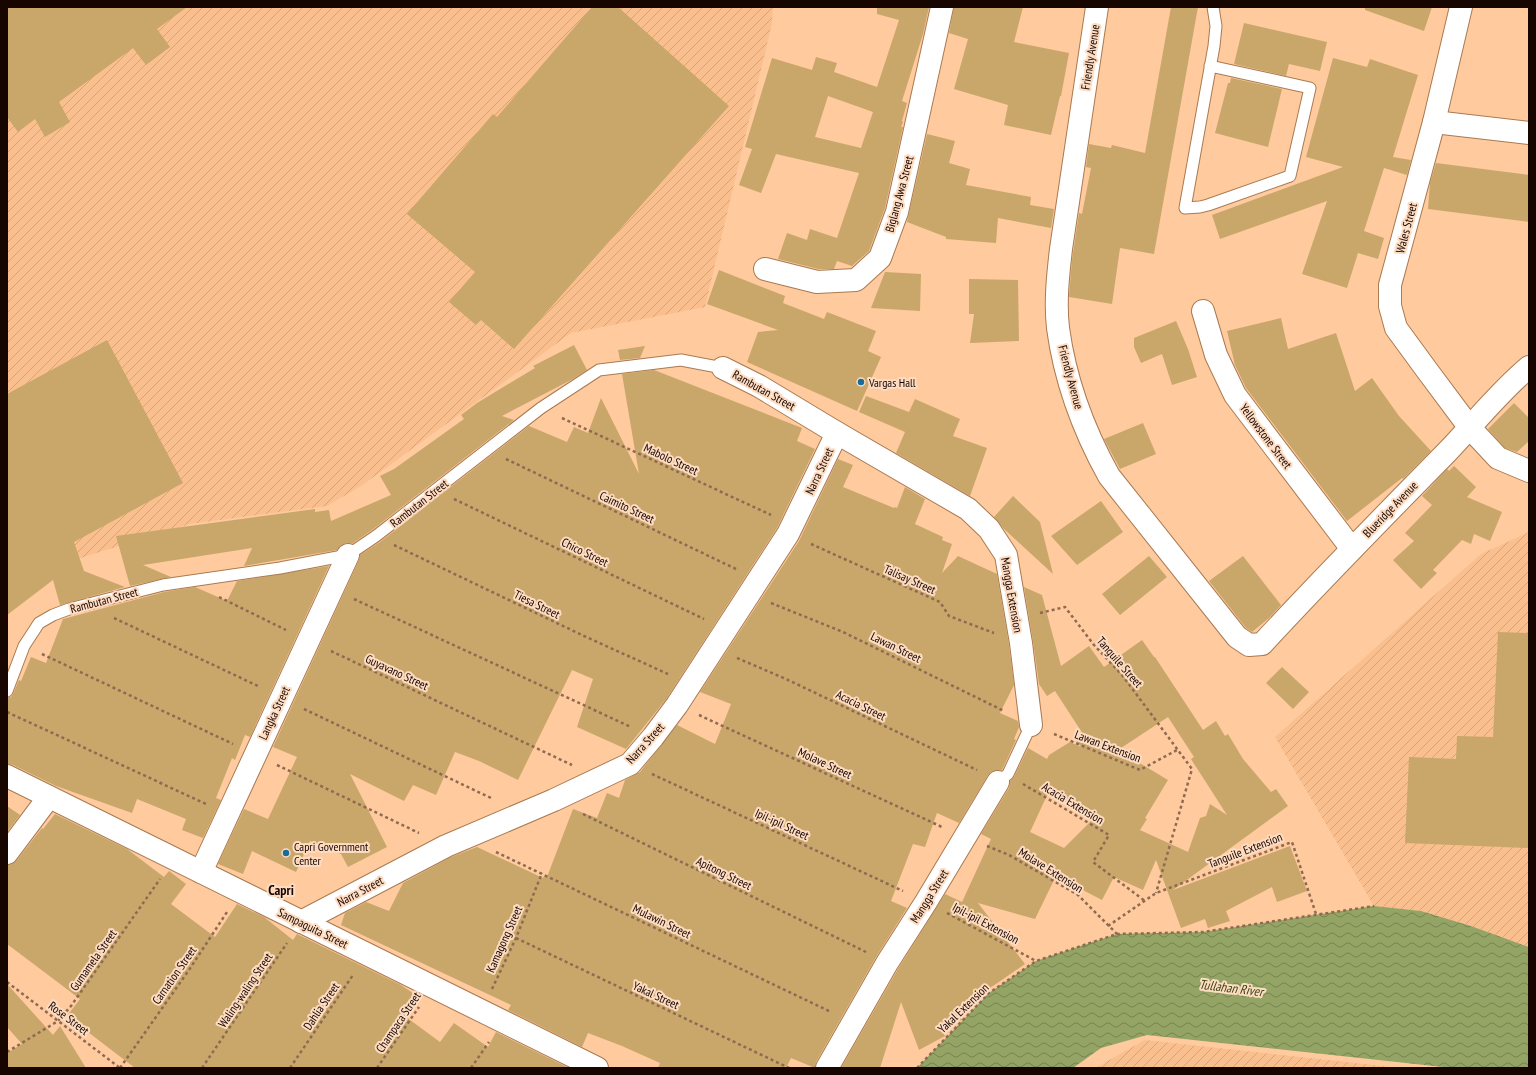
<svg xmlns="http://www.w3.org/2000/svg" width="1536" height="1075" font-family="'PT Sans Narrow',sans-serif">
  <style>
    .industrial { fill: url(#industrial-furrows) }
    .water { fill: url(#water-waves) }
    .building { fill: #c9a76a; fill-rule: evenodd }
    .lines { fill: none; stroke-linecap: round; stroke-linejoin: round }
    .lane-casing { stroke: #aa7a50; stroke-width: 13 }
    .street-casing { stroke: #aa7a50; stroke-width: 24 }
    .path { stroke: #8e6a51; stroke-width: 2.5; stroke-dasharray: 3 3; stroke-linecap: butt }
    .lane { stroke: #fff; stroke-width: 11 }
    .street { stroke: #fff; stroke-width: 22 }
    .poi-dot { fill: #196b9c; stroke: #fddcc2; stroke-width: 1.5 }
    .labels { text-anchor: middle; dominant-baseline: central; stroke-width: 4; stroke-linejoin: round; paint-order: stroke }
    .street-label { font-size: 12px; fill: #170600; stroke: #fddcc2 }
    .poi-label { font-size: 12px; fill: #170600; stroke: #fddcc2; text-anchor: start }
    .water-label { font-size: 13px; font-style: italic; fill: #384313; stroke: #fddcc2 }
    .quarter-label { font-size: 14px; font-weight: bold; fill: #170600; stroke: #fddcc2 }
  </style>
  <defs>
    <pattern id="industrial-furrows" width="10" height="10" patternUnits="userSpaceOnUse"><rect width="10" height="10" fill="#fabf8e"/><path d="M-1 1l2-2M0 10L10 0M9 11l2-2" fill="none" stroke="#d6a379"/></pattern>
    <pattern id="water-waves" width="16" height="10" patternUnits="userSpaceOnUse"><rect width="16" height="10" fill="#93a465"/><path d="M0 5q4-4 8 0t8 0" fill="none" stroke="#778451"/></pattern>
  </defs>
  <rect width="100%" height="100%" fill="#ffca9e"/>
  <g class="industrial">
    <polygon points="7,7 773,7 772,23 705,307 571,333 361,486 327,506 190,524 16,578 7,585"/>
    <polygon points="1529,532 1529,947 1471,926 1421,911 1374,906 1275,737 1481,554"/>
    <polygon points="1145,1040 1401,1068 1095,1068"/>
  </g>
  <polygon class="water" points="1374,906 1421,911 1471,926 1529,947 1529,1068 1452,1068 1147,1035 1101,1048 1073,1068 917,1068 989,993 1036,961 1117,934 1203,932"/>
  <g class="building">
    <polygon points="7,7 187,7 157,29 170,47 146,65 133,48 59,102 70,122 45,137 35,119 18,132 7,117"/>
    <polygon points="592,7 618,7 729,106 514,349 481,320 476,325 449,302 475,272 407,214 493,114 497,117"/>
    <path d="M877,7H929L923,34L902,101L907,103L902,121L903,122L901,127H903L885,208L869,251L852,266L837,261L834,269H818L778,259L787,233L807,240L810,229L837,238L859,173L776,154L761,193L739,185L752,149L745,147L772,58L812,70L816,57L837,63L834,72L877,87L899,20L877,14ZM828,96L873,112L861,148L815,137Z"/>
    <polygon points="954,7 1023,7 1014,42 1069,53 1061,96 1060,96 1051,135 1004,125 1008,105 954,89 968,39 949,33"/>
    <polygon points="1171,7 1198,7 1154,254 1120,248 1112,304 1069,297 1072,260 1079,213 1082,214 1091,168 1086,167 1089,144 1111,148 1112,145 1145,153"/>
    <polygon points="1365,7 1432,7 1424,31 1365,10"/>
    <polygon points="1244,23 1327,42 1320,71 1289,64 1286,76 1234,64"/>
    <polygon points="1333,58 1367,67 1370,59 1418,75 1393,157 1411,160 1407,175 1384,168 1364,231 1384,238 1378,259 1358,253 1347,288 1302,274 1327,201 1220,239 1212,215 1343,167 1306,157"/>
    <polygon points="1231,78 1282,89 1268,147 1215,133 1228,83 1230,83"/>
    <polygon points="927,134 955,141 949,163 970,169 966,185 1031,197 1030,205 1054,209 1051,228 998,218 996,243 946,239 946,237 907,222"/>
    <polygon points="1436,163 1529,175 1529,222 1428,209 1430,183"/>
    <polygon points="719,270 785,296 783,303 824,319 827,312 876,331 868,351 881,357 857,411 747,362 758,332 778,330 707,304"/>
    <polygon points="885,272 921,274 920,311 871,308"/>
    <polygon points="969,279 1018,280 1019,341 970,343 974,314 969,314"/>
    <polygon points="1281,318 1288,349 1336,333 1355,391 1372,378 1399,416 1431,451 1403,479 1402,478 1347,521 1246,388 1235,365 1227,331"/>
    <polygon points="1176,321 1188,349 1197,377 1172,385 1162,354 1141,363 1134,347 1134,338"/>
    <polygon points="107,340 183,483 74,542 84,571 125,587 60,605 53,580 7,615 7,394"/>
    <polygon points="574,345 587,370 571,380 502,416 514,420 372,530 353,543 346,543 341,545 337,550 244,566 252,548 143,565 171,577 130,586 116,536 315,509 315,512 329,510 331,521 391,495 380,476 394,469 464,419 461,415 477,403 535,368 533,366"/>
    <polygon points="645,346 640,358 620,360 618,350"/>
    <polygon points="654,370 802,428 797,441 815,449 777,528 667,698 626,749 577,727 593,679 572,670 518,780 479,761 455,752 436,795 413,785 404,801 350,774 387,847 348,867 341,854 310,841 296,872 252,851 243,874 218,864 244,809 268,819 297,757 273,747 359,560 360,555 380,542 529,426 567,442 574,427 588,433 601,398 639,474 622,374"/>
    <polygon points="866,396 909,412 915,399 960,419 953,436 987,448 970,496 896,453 905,432 859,412"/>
    <polygon points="1514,403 1529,418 1529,441 1517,452 1505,448 1488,429"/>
    <polygon points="1143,423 1156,454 1120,469 1104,439"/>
    <polygon points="838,459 853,465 843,487 894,508 895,507 897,508 905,487 925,499 915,524 943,537 942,540 952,544 942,573 958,556 997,574 1009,645 1014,685 1000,713 1018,721 1019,727 1014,739 1016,740 1002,770 992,771 988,775 959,823 937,813 925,847 913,844 891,901 907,908 876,957 816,1062 815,1068 791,1058 786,1068 658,1068 660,1063 622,1046 588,1033 582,1047 508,1010 511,1005 341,925 345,913 366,902 389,911 403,883 451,857 477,847 543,878 544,876 547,877 573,809 597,818 607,793 619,798 625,780 640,772 677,725 715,744 731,704 700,692 799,541"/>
    <polygon points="1454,466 1476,487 1467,497 1502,512 1490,541 1474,534 1471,544 1462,540 1433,570 1437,573 1421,589 1393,560 1414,541 1405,533 1432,505 1422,496 1447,469 1449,471"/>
    <polygon points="1013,496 1040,522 1053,574 1004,529 994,517"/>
    <polygon points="1101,501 1123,532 1077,565 1051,536"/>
    <polygon points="1149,556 1167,577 1120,615 1102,594"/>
    <polygon points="1243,556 1281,605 1269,618 1252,632 1246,628 1209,581"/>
    <polygon points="329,566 250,737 245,735 235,760 232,758 216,798 221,800 203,838 182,830 186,819 137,799 132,813 56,786 13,765 7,764 7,698 11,697 13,694 19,680 21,681 31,657 46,663 63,619 164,592 195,587 227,601 237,581"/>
    <path d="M1024,587L1042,595L1061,666L1089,646L1104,667L1142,640L1154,657H1155L1203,730L1216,721L1225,736L1228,734L1243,759L1271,792L1276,789L1288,806L1173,890L1290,846L1307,891L1277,902L1272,887L1226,911L1230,921L1208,928L1205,919L1181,928L1156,860L1143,890L1114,877L1102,900L1056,876L1035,919L978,903L1025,964L996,984L958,1008L962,1020L940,1026L945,1036L919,1050L901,1002L880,1068H841L898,969L945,894L962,902L991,839L981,834L1009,788L1010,781L1014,777L1028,748L1047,759L1049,755L1070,742L1081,747L1075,739L1083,734L1055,691L1047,696L1039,684L1033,641ZM1168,717L1194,757L1191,759L1227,815L1210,804L1206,816L1200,818L1188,852L1140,830L1147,819L1145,818L1168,780L1118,750ZM1049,791L1093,819L1064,848L1030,832Z"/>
    <polygon points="1498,632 1529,633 1529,848 1405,843 1409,757 1456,759 1457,736 1493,737"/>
    <polygon points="1282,667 1309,692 1293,709 1266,683"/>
    <polygon points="7,806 20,815 7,832"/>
    <polygon points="55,814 127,849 164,877 169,871 186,884 171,904 215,937 237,904 264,917 293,940 297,934 401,985 420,998 406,1017 440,1042 454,1023 488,1047 496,1032 569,1068 135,1068 67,1016 80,999 7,944 7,865 12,864 17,860 42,828 43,829"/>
    <polygon points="7,984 53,1035 60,1026 86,1068 7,1068 7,1053 22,1044 7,1027"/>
  </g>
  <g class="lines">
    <g class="lane-casing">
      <g id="lane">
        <polyline points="1210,66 1310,88 1290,176 1208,205 1200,207 1185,208 1214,46 1216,26 1213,7"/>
        <polyline points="7,691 24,646 39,623 53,615 69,609 163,585 280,568 348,555 376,536 541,408 599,370 681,360 723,368"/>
        <polyline points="998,782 1008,774 1031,725"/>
      </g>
    </g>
    <g class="street-casing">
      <g id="street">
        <path d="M1097,7L1061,249C1058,275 1055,302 1058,328C1065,380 1084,431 1109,476L1237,637L1249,645L1262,644C1322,579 1385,515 1447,452C1474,424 1499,392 1529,367"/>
        <polyline points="1461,7 1434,122 1390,285 1390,306 1396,328 1426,369 1470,428 1498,458 1529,471"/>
        <polyline points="1434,122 1529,133"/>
        <polyline points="765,269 817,282 856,280 880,258 897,212 942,7"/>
        <polyline points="1203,311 1216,355 1235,395 1352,549"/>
        <polyline points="723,368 759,386 837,433 968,509 989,529 1006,555 1021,643 1031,725"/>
        <polyline points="7,776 597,1068"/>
        <polyline points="7,853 49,797"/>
        <polyline points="201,872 348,555"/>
        <polyline points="301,922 446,846 554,800 630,764 653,737 677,705 788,534 837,433"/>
        <polyline points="827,1068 887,963 926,902 998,782"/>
      </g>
    </g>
    <g class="path">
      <polyline points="562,418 771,515"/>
      <polyline points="506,459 736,569"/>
      <polyline points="454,499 704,619"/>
      <polyline points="811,544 940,602 949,616 994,633"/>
      <polyline points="394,545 584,636 668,674"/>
      <polyline points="219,597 286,630"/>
      <polyline points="354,599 631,727"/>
      <polyline points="771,603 843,632 1004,711"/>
      <polyline points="1040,613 1065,607 1094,645 1122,675 1192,769 1156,893"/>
      <polyline points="114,618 260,687"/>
      <polyline points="331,651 572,765"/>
      <polyline points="42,654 233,744"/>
      <polyline points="737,658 786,679 977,770"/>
      <polyline points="304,709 493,799"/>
      <polyline points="7,712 206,804"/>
      <polyline points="699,715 942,827"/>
      <polyline points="1054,734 1140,770 1177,750"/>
      <polyline points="277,765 419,833"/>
      <polyline points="652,774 903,891"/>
      <polyline points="1023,784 1109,835 1093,862 1145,901"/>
      <polyline points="583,814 866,952"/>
      <polyline points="987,846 1009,855 1078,895 1117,934"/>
      <polyline points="496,852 831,1012"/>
      <polyline points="947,913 1036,961"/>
      <polyline points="1108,926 1156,893 1292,842 1316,914"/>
      <polyline points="516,938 789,1068"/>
      <polyline points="7,982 120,1068"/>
      <polyline points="492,989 516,938 542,873"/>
      <polyline points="7,1052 58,1021 71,1006 160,879"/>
      <polyline points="120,1068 189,970 227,912"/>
      <polyline points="202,1068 287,943"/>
      <polyline points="290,1068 353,975"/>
      <polyline points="377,1068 419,1007"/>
      <polyline points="471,1068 489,1042"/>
      <polyline points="917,1068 989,993 1036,961 1117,934 1203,932 1374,906"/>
    </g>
    <use href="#lane" class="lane"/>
    <use href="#street" class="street"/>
  </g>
  <g class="poi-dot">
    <circle cx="861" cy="382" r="4"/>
    <circle cx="286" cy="853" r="4"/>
  </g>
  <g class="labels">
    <g class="street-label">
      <text transform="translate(1090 57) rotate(-81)">Friendly Avenue</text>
      <text transform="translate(899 194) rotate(-75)">Biglang Awa Street</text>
      <text transform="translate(1406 228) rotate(-75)">Wales Street</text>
      <text transform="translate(1071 377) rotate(75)">Friendly Avenue</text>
      <text transform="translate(764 390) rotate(29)">Rambutan Street</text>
      <text transform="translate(1266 436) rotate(53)">Yellowstone Street</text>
      <text transform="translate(671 459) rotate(25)">Mabolo Street</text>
      <text transform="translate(819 471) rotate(-65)">Narra Street</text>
      <text transform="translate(419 503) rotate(-38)">Rambutan Street</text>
      <text transform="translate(627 507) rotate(25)">Caimito Street</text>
      <text transform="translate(1390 509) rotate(-46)">Blueridge Avenue</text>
      <text transform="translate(585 552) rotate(26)">Chico Street</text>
      <text transform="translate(910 579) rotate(24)">Talisay Street</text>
      <text transform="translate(1012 595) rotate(80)">Mangga Extension</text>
      <text transform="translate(104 600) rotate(-15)">Rambutan Street</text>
      <text transform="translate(537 604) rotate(26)">Tiesa Street</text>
      <text transform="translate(896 647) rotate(26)">Lawan Street</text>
      <text transform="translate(1120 662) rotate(49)">Tanguile Street</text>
      <text transform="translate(397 672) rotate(25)">Guyavano Street</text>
      <text transform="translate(861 705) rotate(26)">Acacia Street</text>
      <text transform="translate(274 713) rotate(-65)">Langka Street</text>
      <text transform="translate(645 743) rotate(-48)">Narra Street</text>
      <text transform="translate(1108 746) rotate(21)">Lawan Extension</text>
      <text transform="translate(825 763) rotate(25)">Molave Street</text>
      <text transform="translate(1073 803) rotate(31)">Acacia Extension</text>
      <text transform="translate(782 824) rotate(25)">Ipil-ipil Street</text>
      <text transform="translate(1245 850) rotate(-21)">Tanguile Extension</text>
      <text transform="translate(1051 870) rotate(32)">Molave Extension</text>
      <text transform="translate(724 873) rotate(26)">Apitong Street</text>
      <text transform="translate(360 891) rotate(-28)">Narra Street</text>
      <text transform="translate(929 896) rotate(-58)">Mangga Street</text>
      <text transform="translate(662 921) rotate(26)">Mulawin Street</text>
      <text transform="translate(986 923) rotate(28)">Ipil-ipil Extension</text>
      <text transform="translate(313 928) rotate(26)">Sampaguita Street</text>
      <text transform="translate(504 939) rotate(-66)">Kamagong Street</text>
      <text transform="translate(93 960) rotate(-55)">Gumamela Street</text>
      <text transform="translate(174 975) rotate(-55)">Carnation Street</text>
      <text transform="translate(245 990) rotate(-56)">Waling-waling Street</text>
      <text transform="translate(656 995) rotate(25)">Yakal Street</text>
      <text transform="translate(321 1006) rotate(-56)">Dahlia Street</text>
      <text transform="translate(963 1008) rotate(-44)">Yakal Extension</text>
      <text transform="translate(69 1018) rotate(37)">Rose Street</text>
      <text transform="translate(398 1022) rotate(-56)">Champaca Street</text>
    </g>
    <g class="poi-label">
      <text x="869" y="382">Vargas Hall</text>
      <text x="294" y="846">Capri Government<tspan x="294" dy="14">Center</tspan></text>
    </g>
    <g class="water-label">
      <text transform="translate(1231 988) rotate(7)">Tullahan River</text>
    </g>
    <g class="quarter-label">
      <text x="281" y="890">Capri</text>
    </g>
  </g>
  <rect width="1536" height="1075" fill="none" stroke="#170600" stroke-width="16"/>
</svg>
